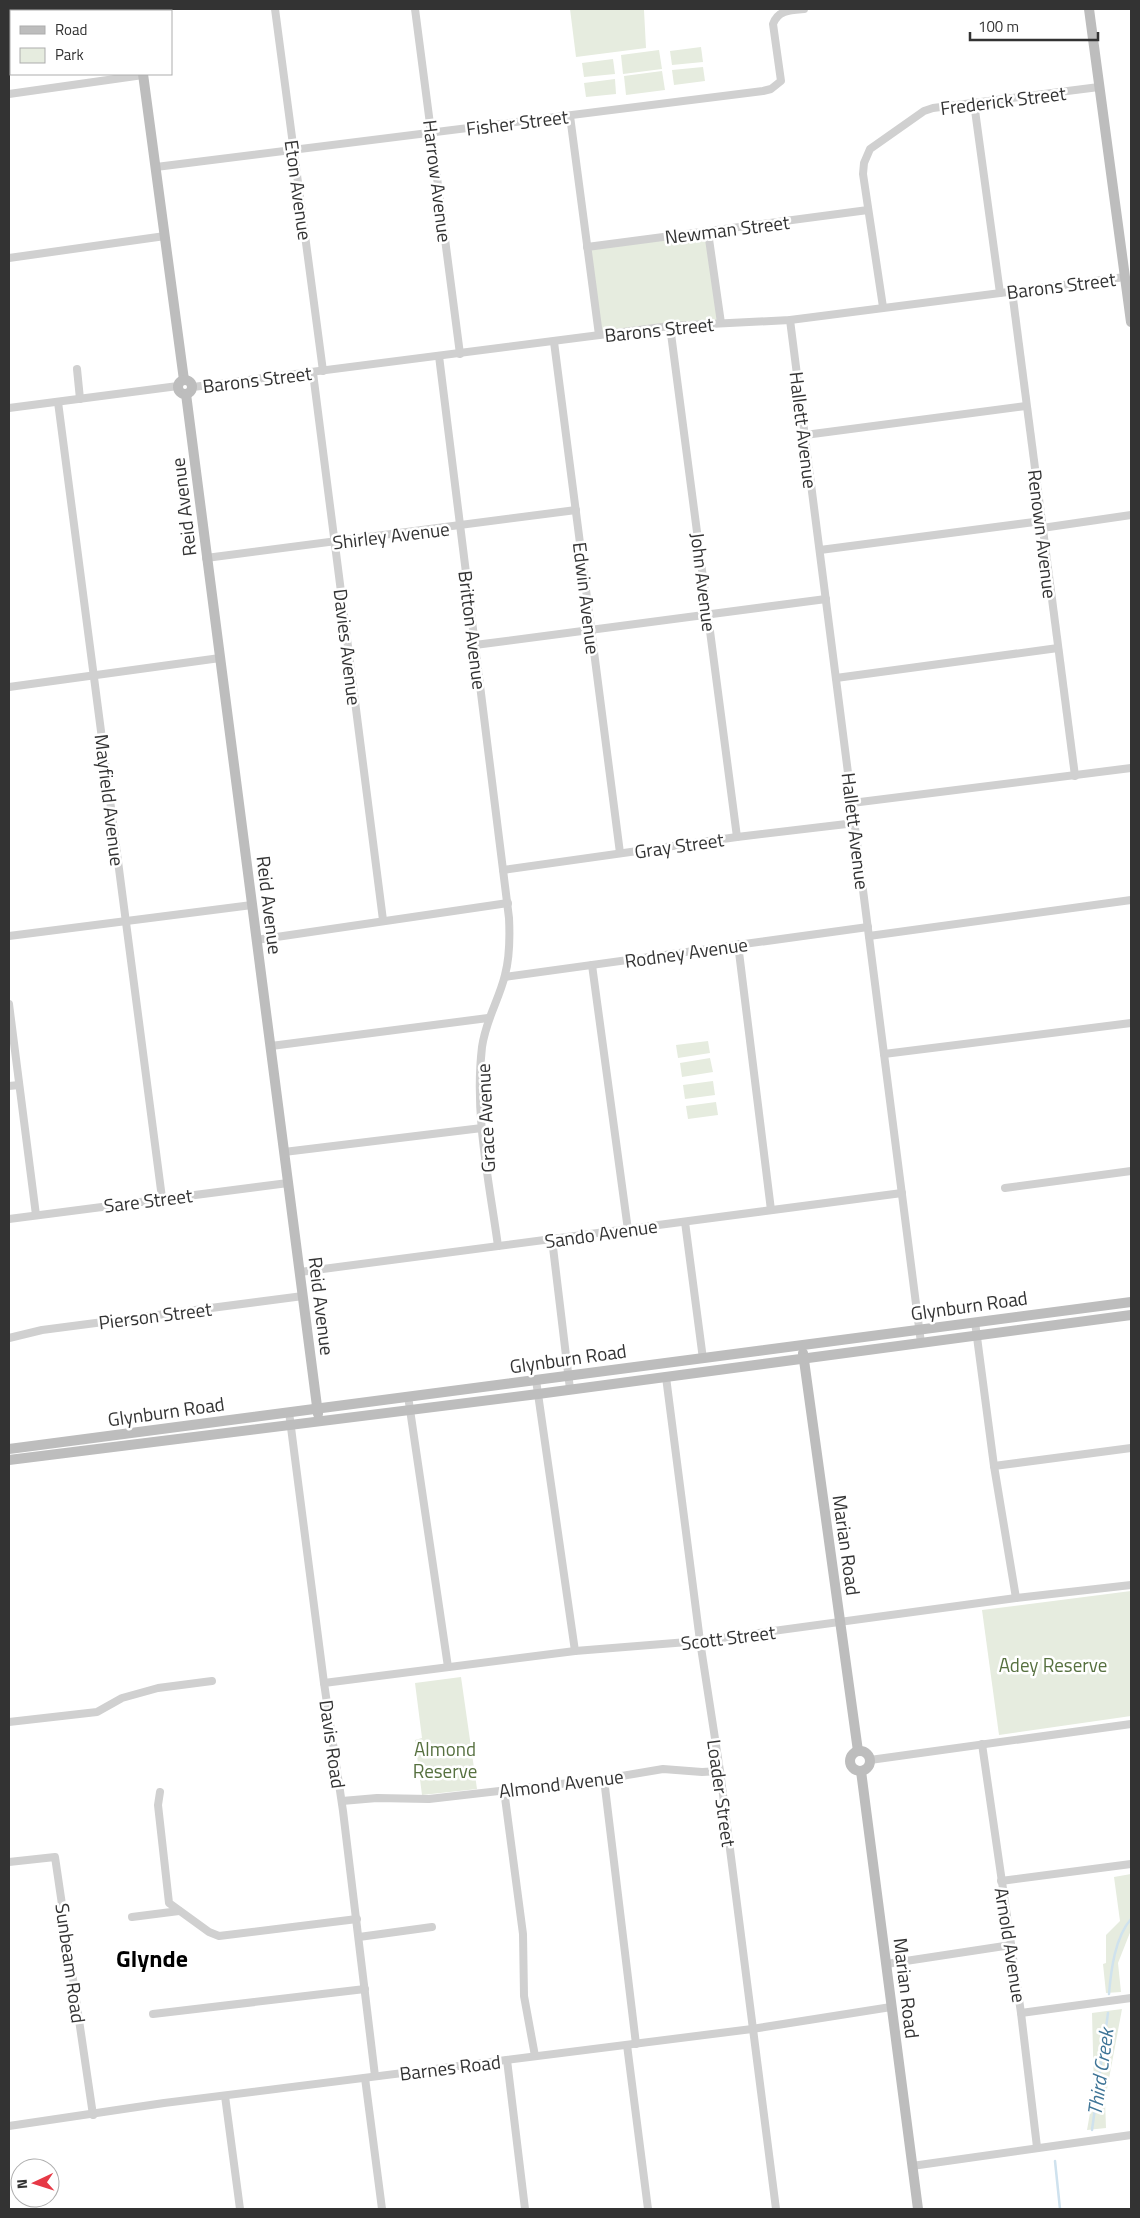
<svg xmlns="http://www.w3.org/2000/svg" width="1140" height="2218" font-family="'Titillium Web',sans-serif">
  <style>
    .green { fill: #e6ecdf }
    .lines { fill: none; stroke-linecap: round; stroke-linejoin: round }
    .stream { stroke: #cfe2ee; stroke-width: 2.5 }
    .street { stroke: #d0d0d0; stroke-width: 8 }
    .secondary { stroke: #bdbdbd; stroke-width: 10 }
    .labels { text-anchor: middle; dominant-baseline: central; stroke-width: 5; stroke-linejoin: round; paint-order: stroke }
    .street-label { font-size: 19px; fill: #333; stroke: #fff }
    .park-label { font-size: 19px; fill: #56703f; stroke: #fff }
    .water-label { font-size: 20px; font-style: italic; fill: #3f7597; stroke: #fff }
    .district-label { font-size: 24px; font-weight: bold; fill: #000; stroke: #fff }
  </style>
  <rect width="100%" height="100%" fill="#fff"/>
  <g class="green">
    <polygon points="570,9 656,9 644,10 646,48 576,57"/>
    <polygon points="701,47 703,62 672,65 670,51"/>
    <polygon points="659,50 662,69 623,74 621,55"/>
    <polygon points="613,59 615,74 584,77 582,63"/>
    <polygon points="703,67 705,81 674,85 672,70"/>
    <polygon points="662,71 665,90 626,95 624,76"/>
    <polygon points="615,79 616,94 586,97 584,83"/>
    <polygon points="708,232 721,323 599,335 587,247"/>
    <polygon points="708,1041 710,1053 678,1058 676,1045"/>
    <polygon points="710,1058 713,1072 682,1077 680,1063"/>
    <polygon points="713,1081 715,1095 685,1099 683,1085"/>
    <polygon points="716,1102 718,1115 688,1119 686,1106"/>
    <polygon points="1131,1591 1131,1716 999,1735 982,1610"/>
    <polygon points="461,1677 477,1789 422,1795 415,1740 422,1738 415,1683"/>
    <polygon points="1131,1874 1131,1930 1118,1963 1121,1992 1106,1993 1103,1964 1106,1963 1106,1935 1120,1921 1114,1877"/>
    <polygon points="1122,2009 1105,2100 1106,2128 1087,2130 1094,2090 1092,2013"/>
  </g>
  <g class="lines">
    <g class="stream">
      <path d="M1109,1994C1111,1970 1115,1937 1131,1919"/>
      <polyline points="1092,2130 1108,2013"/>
      <polyline points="1055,2161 1060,2209"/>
    </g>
    <g class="street">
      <polyline points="275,9 323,371"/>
      <polyline points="415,9 460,354"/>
      <polyline points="9,94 143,75"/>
      <polyline points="974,103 1000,293"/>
      <polyline points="570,116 599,335"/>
      <path d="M156,167L763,91L771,89L781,81L773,24C778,10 791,10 804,9"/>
      <polyline points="708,232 721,323"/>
      <polyline points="587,247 868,210"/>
      <polyline points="9,258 165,236"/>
      <polyline points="1012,291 1075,776"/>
      <polyline points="883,307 863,174 864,163 870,149 924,111 933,108 1099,87"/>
      <polyline points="790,320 921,1343"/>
      <polyline points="670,326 737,837"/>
      <polyline points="554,342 620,853"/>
      <path d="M439,356L509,918C510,938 510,956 505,975C499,1000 486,1019 482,1047C474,1113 489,1181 498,1246"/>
      <polyline points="77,369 80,399"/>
      <polyline points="313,373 383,920"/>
      <polyline points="193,387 670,326 790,320 1125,277"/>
      <polyline points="58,402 162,1198"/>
      <polyline points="9,408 178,386"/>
      <polyline points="805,435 1026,406"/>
      <polyline points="1042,528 1131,515"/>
      <polyline points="820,550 1042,521"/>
      <polyline points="206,558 576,510"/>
      <polyline points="475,645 826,599"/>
      <polyline points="836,678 1058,648"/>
      <polyline points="9,687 220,658"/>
      <polyline points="852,803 1131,768"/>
      <polyline points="503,870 737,837 855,823"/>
      <polyline points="9,936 252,905"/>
      <polyline points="869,936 1131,900"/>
      <polyline points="256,940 508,903"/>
      <polyline points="738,944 771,1210"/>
      <polyline points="592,965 628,1230"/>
      <polyline points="505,977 868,927"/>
      <polyline points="9,1004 36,1215"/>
      <polyline points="271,1046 488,1018"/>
      <polyline points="884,1054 1131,1023"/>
      <polyline points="9,1086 19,1085"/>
      <polyline points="284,1152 482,1128"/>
      <polyline points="1005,1188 1131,1171"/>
      <polyline points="9,1219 288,1183"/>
      <polyline points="685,1222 703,1359"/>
      <polyline points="552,1239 570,1389"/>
      <polyline points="300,1272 902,1193"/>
      <polyline points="975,1322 994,1466 1016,1598"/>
      <polyline points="9,1338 42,1330 303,1296"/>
      <polyline points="666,1377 700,1641 720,1771 776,2209"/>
      <polyline points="536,1380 575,1651"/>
      <polyline points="408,1396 448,1667"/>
      <polyline points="289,1412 324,1683 343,1811 375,2076"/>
      <polyline points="994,1466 1131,1448"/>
      <polyline points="324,1683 575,1651 700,1641 1016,1598 1131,1585"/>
      <polyline points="9,1722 97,1712 122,1698 158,1688 212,1681"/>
      <polyline points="982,1744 1021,2013 1037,2147"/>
      <polyline points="870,1760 1131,1724"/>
      <polyline points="604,1779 636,2044"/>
      <polyline points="504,1790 523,1934 524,1996 535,2056"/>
      <polyline points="160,1792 158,1805 169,1903 209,1932 219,1936 357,1919"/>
      <polyline points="342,1801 377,1798 429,1799 604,1779 663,1769 702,1772 720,1771"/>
      <polyline points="9,1862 55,1857 93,2115"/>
      <polyline points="1001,1881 1131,1864"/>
      <polyline points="132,1917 179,1911"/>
      <polyline points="359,1937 432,1927"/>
      <polyline points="886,1964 1011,1945"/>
      <polyline points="1021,2013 1131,1998"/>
      <polyline points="153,2014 365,1989"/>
      <polyline points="627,2045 648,2209"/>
      <polyline points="507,2060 525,2209"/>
      <polyline points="365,2078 382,2209"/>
      <polyline points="225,2096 240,2209"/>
      <polyline points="9,2126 164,2103 752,2029 891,2007"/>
      <polyline points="912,2166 1131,2135"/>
    </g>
    <g class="secondary">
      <polyline points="135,9 135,11"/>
      <polyline points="1089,9 1131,322"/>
      <polyline points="143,74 184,380"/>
      <circle cx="185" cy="387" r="7"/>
      <polyline points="186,394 318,1414"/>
      <polyline points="803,1353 858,1751"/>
      <polyline points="9,1449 1131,1302"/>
      <polyline points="9,1460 538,1394 1131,1315"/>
      <circle cx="860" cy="1761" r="10"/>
      <polyline points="861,1771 918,2209"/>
    </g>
  </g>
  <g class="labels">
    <g class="street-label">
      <text transform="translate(1003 100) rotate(-7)">Frederick Street</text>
      <text transform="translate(517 122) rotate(-7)">Fisher Street</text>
      <text transform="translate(438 181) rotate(83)">Harrow Avenue</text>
      <text transform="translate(299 190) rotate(82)">Eton Avenue</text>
      <text transform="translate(727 229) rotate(-7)">Newman Street</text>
      <text transform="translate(1061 285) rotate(-7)">Barons Street</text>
      <text transform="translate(659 329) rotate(-6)">Barons Street</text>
      <text transform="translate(257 379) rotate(-7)">Barons Street</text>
      <text transform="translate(804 430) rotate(83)">Hallett Avenue</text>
      <text transform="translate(183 507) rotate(-97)">Reid Avenue</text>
      <text transform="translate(1043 534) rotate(83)">Renown Avenue</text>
      <text transform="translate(391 535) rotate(-7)">Shirley Avenue</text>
      <text transform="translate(704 582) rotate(83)">John Avenue</text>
      <text transform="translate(587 598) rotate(83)">Edwin Avenue</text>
      <text transform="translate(473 630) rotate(83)">Britton Avenue</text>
      <text transform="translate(348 647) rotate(83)">Davies Avenue</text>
      <text transform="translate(110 800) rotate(83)">Mayfield Avenue</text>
      <text transform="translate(856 831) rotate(83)">Hallett Avenue</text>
      <text transform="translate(679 845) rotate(-8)">Gray Street</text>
      <text transform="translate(270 905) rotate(83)">Reid Avenue</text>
      <text transform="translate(686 952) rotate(-8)">Rodney Avenue</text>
      <text transform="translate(485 1118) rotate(-93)">Grace Avenue</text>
      <text transform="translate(148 1200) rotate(-7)">Sare Street</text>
      <text transform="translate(601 1233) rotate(-8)">Sando Avenue</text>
      <text transform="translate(969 1305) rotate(-8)">Glynburn Road</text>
      <text transform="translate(322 1306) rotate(83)">Reid Avenue</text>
      <text transform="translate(155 1315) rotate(-7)">Pierson Street</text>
      <text transform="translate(568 1358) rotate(-8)">Glynburn Road</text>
      <text transform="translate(166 1411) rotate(-8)">Glynburn Road</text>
      <text transform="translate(847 1545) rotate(82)">Marian Road</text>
      <text transform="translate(728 1637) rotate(-7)">Scott Street</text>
      <text transform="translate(333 1744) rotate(82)">Davis Road</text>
      <text transform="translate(561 1783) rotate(-7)">Almond Avenue</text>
      <text transform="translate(722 1793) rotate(82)">Loader Street</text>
      <text transform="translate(1011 1945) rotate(81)">Arnold Avenue</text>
      <text transform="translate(71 1963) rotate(82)">Sunbeam Road</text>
      <text transform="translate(907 1988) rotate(83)">Marian Road</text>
      <text transform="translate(450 2067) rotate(-7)">Barnes Road</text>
    </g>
    <g class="park-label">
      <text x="1053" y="1664">Adey Reserve</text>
      <text x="445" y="1748">Almond<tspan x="445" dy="22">Reserve</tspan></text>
    </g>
    <g class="water-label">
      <text transform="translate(1100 2072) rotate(-82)">Third Creek</text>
    </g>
    <g class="district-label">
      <text x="152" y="1958">Glynde</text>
    </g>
  </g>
  <rect width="1140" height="2218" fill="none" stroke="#333333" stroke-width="20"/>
  <rect x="10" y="10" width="162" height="65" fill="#ffffff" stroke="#adadad"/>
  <rect x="20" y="26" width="25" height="8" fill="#bdbdbd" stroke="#adadad"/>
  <text x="55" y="35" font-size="15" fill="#333333">Road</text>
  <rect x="20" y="48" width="25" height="15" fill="#e6ecdf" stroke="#adadad"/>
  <text x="55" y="60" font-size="15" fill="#333333">Park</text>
  <g transform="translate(35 2183) rotate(266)"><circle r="24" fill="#ffffff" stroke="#adadad"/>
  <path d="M0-4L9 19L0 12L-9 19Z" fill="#e63946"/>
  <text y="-8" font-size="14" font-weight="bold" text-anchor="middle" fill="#333333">N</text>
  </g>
  <path d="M970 32v8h128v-8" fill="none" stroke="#333333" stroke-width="2.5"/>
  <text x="978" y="32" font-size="15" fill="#333333" stroke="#ffffff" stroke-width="4" paint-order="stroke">100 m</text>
</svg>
